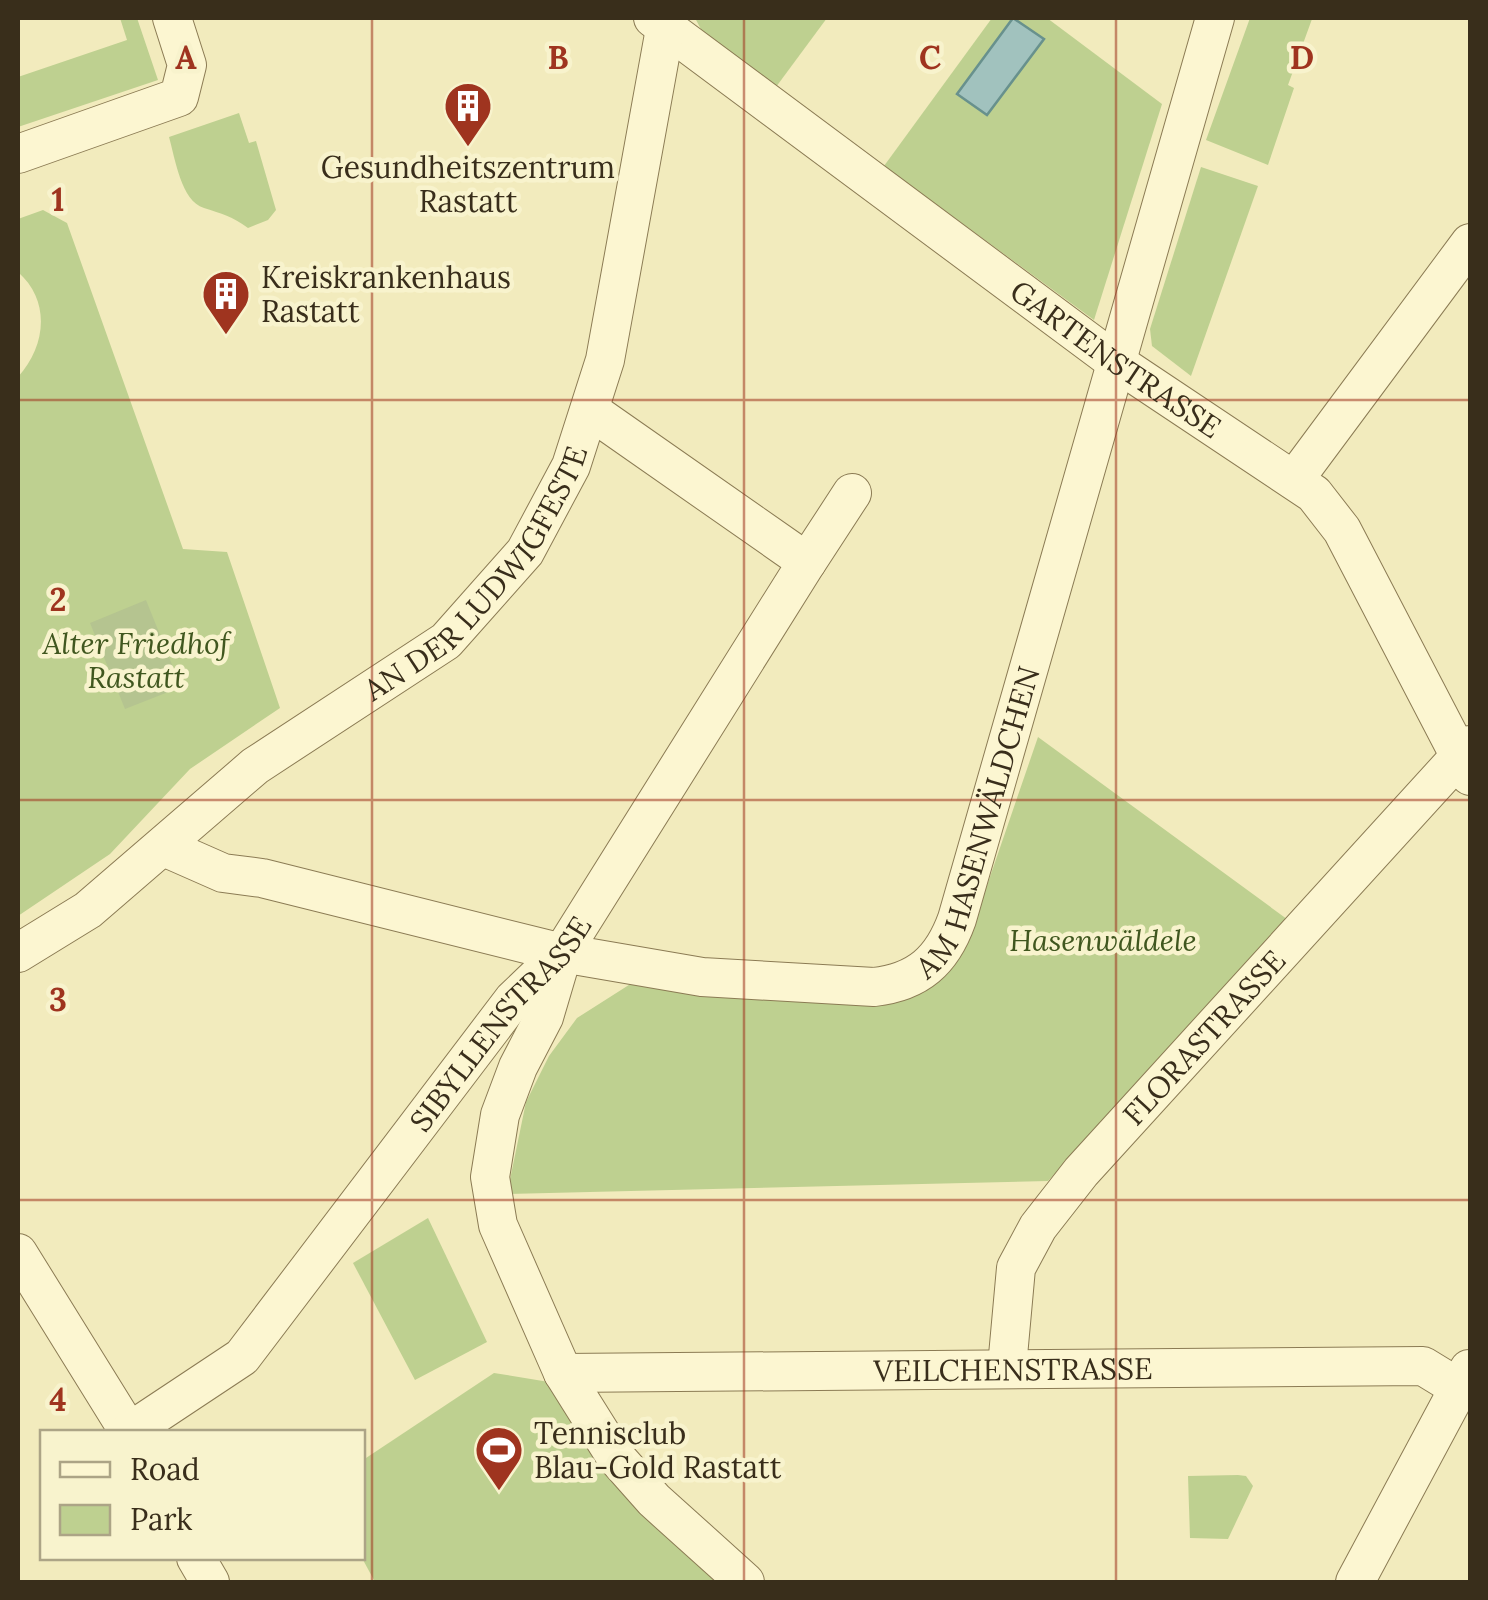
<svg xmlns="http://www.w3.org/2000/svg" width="1488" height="1600" font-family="Lora,serif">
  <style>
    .green { fill: #bed090 }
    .cemetery { fill: #b5c490 }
    .water { fill: #a1c2be; stroke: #68918d; stroke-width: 2.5 }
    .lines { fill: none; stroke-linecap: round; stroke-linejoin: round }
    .minor-casing { stroke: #8b7b54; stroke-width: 40 }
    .minor { stroke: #fcf6d1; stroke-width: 38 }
    .grid { fill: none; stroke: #9f341f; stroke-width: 2.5; stroke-opacity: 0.55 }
    .labels { text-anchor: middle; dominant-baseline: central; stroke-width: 9; stroke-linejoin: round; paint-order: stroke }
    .poi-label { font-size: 30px; fill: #392e1b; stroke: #f8f3cd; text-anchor: start }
    .street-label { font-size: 30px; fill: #392e1b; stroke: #f8f3cd }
    .park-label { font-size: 30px; font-style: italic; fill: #40571f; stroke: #f8f3cd }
    .grid-label { font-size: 32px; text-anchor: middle; font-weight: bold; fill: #9f341f; stroke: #f8f3cd; stroke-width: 9; stroke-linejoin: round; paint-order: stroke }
  </style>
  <rect width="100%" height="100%" fill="#f2ebbd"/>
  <g class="green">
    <polygon points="120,18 137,18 158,80 18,127 18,77 127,40"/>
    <polygon points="695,18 827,18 776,87 703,33"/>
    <polygon points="992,18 1047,18 1162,104 1094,320 884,166"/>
    <polygon points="1250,18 1312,19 1288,85 1294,88 1268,165 1206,140"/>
    <path d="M239,113L249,143L256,141L276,210L268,220L248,228C232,216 222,214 204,208C181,201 175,158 169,137Z"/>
    <polygon points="1201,167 1258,186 1191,376 1152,346 1150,329"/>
    <path d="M43,210L67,223L183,549L227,552L280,708L190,769L110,854L18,916V377C46,346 51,301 18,272V219Z"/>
    <path d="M1038,737L1291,922L1048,1181L507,1194L526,1102L549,1056L577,1018L632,983L899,998C935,992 953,970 969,938Z"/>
    <polygon points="428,1218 487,1342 415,1380 353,1263"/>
    <polygon points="494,1373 555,1383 726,1582 375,1582 362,1558 363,1460"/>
    <polygon points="1238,1475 1246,1476 1253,1486 1228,1539 1190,1538 1188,1476"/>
  </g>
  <polygon class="cemetery" points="146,600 181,687 125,709 90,623"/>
  <polygon class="water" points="1013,18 1044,39 987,115 957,94"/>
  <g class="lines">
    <g class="minor-casing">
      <g id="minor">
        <path id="s1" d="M653,18L1113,360L1314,494L1342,530L1470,776"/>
        <polyline points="18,154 179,97 187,65 172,18"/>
        <polyline points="1294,480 1470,243"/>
        <polyline points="807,562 852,493"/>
        <path id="s2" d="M164,847L223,873L262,878L562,953L702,977L874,987C918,982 942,961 957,919L1215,18"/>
        <path id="s3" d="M18,953L88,910L255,766L446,641L525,552L571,466L605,360L667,18"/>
        <polyline points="562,956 544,1017 518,1067 500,1115 490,1177 498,1225 563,1373 615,1456 654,1500 745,1582"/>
        <polyline points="18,1253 129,1432"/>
        <path id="s4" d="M1007,1367L1016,1268L1038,1227L1081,1172L1470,745"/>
        <path id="s5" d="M563,1373L1423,1366L1459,1388"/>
        <path id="s6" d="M129,1432L242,1357L513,1000L562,953L807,562L591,411"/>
        <polyline points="196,1558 210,1582"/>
        <polyline points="1355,1582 1469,1369"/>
      </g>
    </g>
    <use href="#minor" class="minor"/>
  </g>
  <path class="grid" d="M372,18V1582M744,18V1582M1116,18V1582M18,400H1470M18,800H1470M18,1200H1470"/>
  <defs>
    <g id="building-pin" transform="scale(2.5)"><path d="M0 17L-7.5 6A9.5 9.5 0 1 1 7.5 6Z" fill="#9f341f" stroke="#f8f3cd"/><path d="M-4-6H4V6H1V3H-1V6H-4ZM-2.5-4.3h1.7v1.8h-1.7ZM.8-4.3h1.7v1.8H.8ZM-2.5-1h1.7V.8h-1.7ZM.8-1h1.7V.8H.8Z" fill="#fff"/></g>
    <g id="stadium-pin" transform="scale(2.5)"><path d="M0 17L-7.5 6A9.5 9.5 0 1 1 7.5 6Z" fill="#9f341f" stroke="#f8f3cd"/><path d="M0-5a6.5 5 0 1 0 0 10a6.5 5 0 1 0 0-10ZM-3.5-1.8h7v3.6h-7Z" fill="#fff"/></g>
  </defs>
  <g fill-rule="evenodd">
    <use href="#building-pin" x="468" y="106"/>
    <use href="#building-pin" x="226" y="294"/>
    <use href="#stadium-pin" x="499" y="1450"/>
  </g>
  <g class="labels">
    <g class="poi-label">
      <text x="468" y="167" text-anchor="middle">Gesundheitszentrum<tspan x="468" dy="34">Rastatt</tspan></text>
      <text x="261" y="277">Kreiskrankenhaus<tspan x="261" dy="34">Rastatt</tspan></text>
      <text x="534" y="1433">Tennisclub<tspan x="534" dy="34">Blau-Gold Rastatt</tspan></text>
    </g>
    <g class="street-label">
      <text stroke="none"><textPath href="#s1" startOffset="575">GARTENSTRASSE</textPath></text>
      <text stroke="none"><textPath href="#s3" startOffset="602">AN DER LUDWIGFESTE</textPath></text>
      <text stroke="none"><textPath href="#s2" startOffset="940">AM HASENWÄLDCHEN</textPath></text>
      <text stroke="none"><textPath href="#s6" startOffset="558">SIBYLLENSTRASSE</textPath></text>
      <text stroke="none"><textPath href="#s4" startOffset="398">FLORASTRASSE</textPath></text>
      <text stroke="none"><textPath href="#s5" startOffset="450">VEILCHENSTRASSE</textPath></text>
    </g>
    <g class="park-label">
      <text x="136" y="643">Alter Friedhof<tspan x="136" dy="34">Rastatt</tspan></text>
      <text x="1103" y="940">Hasenwäldele</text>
    </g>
  </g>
  <g class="grid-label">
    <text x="186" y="69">A</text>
    <text x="558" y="69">B</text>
    <text x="930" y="69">C</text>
    <text x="1302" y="69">D</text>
    <text x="58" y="211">1</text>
    <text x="58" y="611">2</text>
    <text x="58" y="1011">3</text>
    <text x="58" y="1411">4</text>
  </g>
  <rect width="1488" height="1600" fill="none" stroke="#392e1b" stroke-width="40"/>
  <rect x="40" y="1430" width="325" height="130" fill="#f8f3cd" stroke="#aca486" stroke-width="2.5"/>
  <rect x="60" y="1462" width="50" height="15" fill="#fcf6d1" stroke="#aca486" stroke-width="2.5"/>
  <text x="130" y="1480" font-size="30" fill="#392e1b">Road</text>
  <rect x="60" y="1505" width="50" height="30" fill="#bed090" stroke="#aca486" stroke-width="2.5"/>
  <text x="130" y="1530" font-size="30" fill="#392e1b">Park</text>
</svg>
